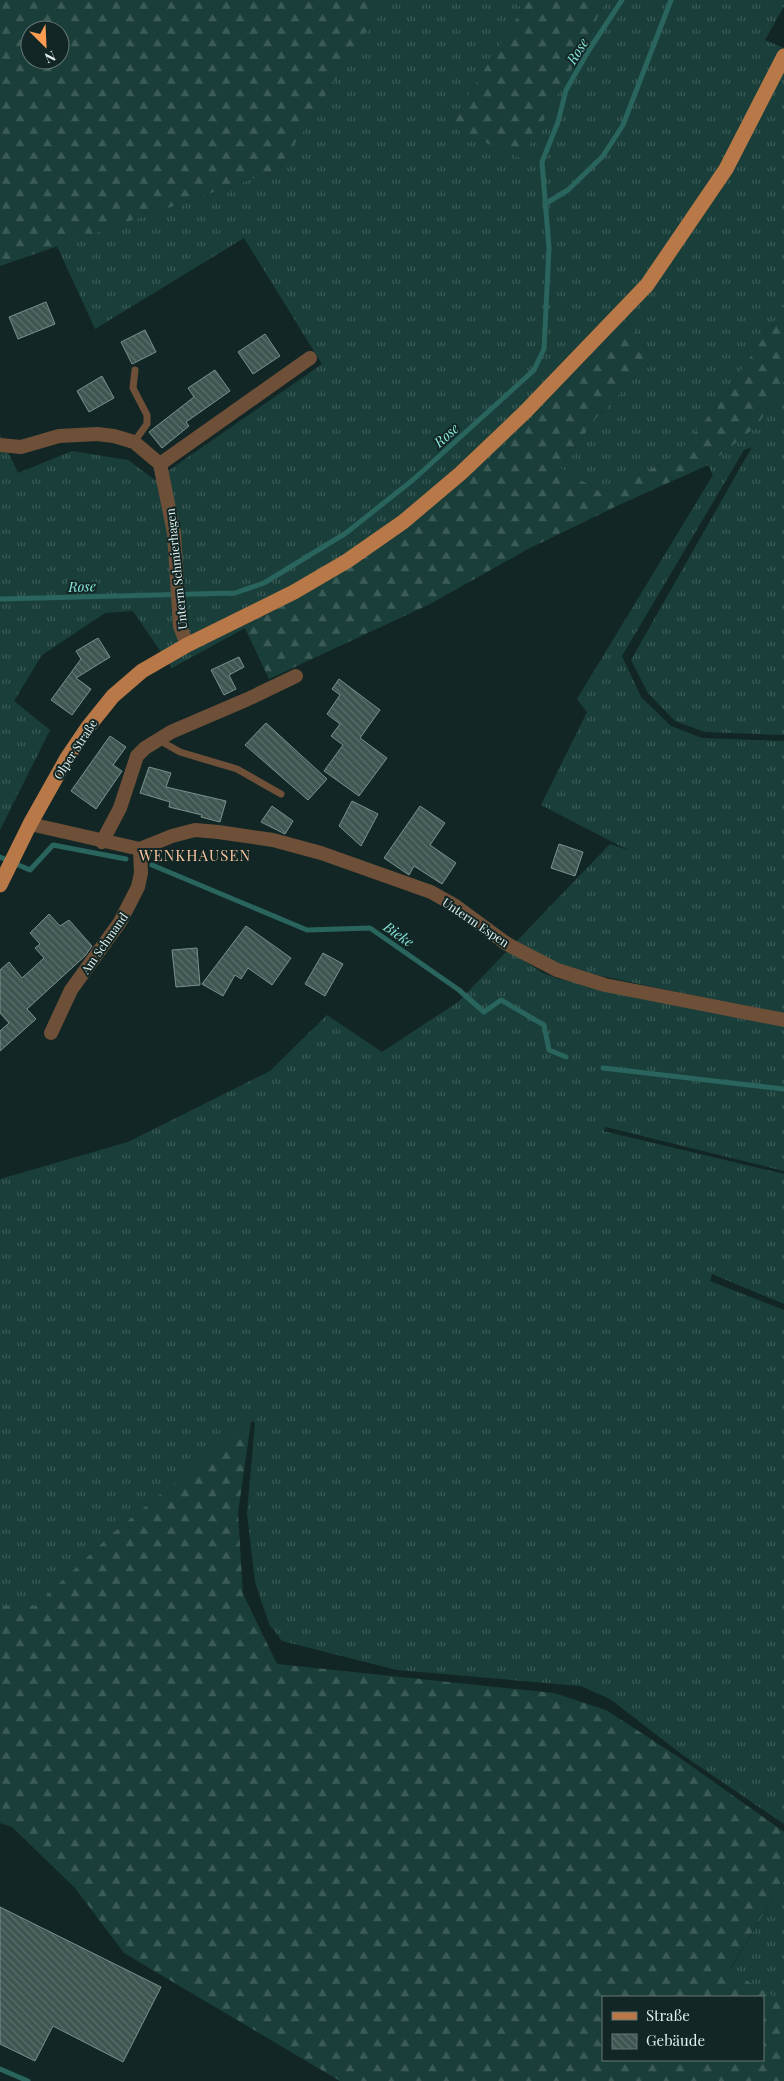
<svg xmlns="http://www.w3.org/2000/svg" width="784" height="2081" font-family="'Playfair Display',serif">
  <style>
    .grass { fill: url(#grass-tufts) }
    .forest { fill: url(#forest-firs); fill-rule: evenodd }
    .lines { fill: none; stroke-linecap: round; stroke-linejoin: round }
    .stream { stroke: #29645d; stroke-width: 5 }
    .building { fill: url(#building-back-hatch); stroke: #79918d }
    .service { stroke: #6e4f38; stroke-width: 7 }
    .minor { stroke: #6e4f38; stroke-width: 14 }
    .primary { stroke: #b97847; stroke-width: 15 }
    .labels { text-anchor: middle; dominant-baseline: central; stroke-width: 4; stroke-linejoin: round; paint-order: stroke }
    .street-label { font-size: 12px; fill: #e3f0ee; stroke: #122725 }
    .water-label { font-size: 14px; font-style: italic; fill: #87e5d9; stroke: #122725 }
    .quarter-label { font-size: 15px; letter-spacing: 1px; fill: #fac49e; stroke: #122725 }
  </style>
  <defs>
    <pattern id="grass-tufts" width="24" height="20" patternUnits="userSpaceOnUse" patternTransform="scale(1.25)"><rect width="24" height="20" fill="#1a3f3a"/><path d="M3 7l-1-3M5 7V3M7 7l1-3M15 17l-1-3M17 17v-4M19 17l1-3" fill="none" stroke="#3b5b57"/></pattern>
    <pattern id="forest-firs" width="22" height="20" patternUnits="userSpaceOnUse" patternTransform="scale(1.25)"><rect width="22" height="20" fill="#1a3f3a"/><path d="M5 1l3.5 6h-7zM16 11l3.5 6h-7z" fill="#3b5b57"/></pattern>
    <pattern id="building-back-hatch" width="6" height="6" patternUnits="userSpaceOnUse" patternTransform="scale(1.25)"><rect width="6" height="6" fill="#3f5552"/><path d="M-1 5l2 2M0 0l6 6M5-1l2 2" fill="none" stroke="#5b6e6b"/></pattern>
  </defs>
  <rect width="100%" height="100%" fill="#122725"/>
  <g class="grass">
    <polygon points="386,0 511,0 523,8 449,126 577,60 606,0 784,0 784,6 765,40 784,48 784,307 717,406 676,456 603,493 560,468 597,417 653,359 628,321 486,464 412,527 245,628 172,668 133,611 105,613 42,655 14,701 50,730 0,830 0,435 18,473 72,451 128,460 155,480 322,364 244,238 95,329 57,246 278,170"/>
    <polygon points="784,381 784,735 705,732 675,721 648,693 631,660 752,447 744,450 622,656 641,697 671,726 702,738 784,741 784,1015 551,965 514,944 610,844 630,851 541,805 587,712 577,699 713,475 708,465 758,425"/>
    <polygon points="508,950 543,973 559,979 784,1024 784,1171 606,1127 603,1131 784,1174 784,1304 712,1274 710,1281 784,1310 784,1824 684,1756 610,1699 581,1686 397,1670 282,1641 269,1624 255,1582 247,1513 255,1423 252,1421 114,1532 35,1606 0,1606 0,1179 128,1142 270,1071 327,1015 382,1052 458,1002"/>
    <polygon points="784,1881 784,2003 729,1971"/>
  </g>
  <g class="forest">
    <path d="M0,0H386L278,170L0,266ZM30,30H60V60H30Z"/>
    <polygon points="511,0 606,0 577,60 522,159 449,126 523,8"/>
    <polygon points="784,307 784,381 758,425 708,465 621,504 526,550 430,604 269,679 245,628 412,527 486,464 628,321 653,359 597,417 560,468 603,493 676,456 717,406"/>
    <path d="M251,1421L238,1513L243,1594L277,1664L554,1693L606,1710L683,1760L784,1832V1881L729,1970L784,2003V2081H340L124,1953L75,1888L12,1827L0,1823V1606H35L114,1532ZM763,1997V2060H603V1997Z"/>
  </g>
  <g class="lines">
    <g class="stream">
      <polyline points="545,204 568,190 603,156 623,125 671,0"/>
      <polyline points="0,599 235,593 264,583 346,533 414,479 534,370 544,349 549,248 542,162 558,122 566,90 589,50 622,0"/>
      <polyline points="0,857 30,870 53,845 126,859"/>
      <polyline points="152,865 307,930 370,928 459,990 484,1012 501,1000 544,1025 549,1050 566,1057"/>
      <polyline points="603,1068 784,1089"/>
      <polyline points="0,2069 28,2081"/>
    </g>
  </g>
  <g class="building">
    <polygon points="46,302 55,324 18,339 9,317"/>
    <polygon points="145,330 156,352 132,364 121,342"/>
    <polygon points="265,334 280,356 253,374 238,352"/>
    <polygon points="215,370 230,391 186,422 189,426 162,448 149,432 194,397 188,388"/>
    <polygon points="102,376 114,398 89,412 77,391"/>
    <polygon points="98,638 110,657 76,678 91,689 72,715 51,700 81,659 76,651"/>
    <polygon points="239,657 244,667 229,675 236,689 224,695 211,670"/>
    <polygon points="339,679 380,710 360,738 387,758 359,796 324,771 343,745 331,736 340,724 327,714 340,695 332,689"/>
    <polygon points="266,723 327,779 308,800 245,745"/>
    <polygon points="110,736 126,747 113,765 122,771 96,809 71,791"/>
    <polygon points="149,767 171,773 166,787 226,801 220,822 201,817 202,815 169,807 170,802 140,793"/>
    <polygon points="352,801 378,814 361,846 339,826"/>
    <polygon points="272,806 293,821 285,834 261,822"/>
    <polygon points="420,806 445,823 430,845 456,863 442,884 414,866 409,875 384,858"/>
    <polygon points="559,844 583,852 575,876 551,868"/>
    <polygon points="49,914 60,926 69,920 92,946 85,956 27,1009 36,1019 0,1051 0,1031 9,1023 0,1013 0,970 9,962 22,978 44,958 35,948 40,944 30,933"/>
    <polygon points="246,926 291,958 272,985 248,968 241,979 235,975 223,996 202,984"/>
    <polygon points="197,948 200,985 176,987 172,950"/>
    <polygon points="323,953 343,964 325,996 305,984"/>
    <polygon points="0,1907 161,1987 123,2062 53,2026 35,2061 0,2044"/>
  </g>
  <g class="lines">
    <g class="service">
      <polyline points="134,442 147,424 147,415 133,388 135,370"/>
      <polyline points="157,739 180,752 237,769 281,794"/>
    </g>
    <g class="minor">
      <polyline points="0,445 21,447 59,436 97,434 114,436 134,442 160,464 174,533 180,626 187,645"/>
      <polyline points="160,464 310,358"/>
      <polyline points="30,824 140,849 172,836 195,830 218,832 273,840 321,853 431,892 454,905 507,944 557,970 605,985 784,1020"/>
      <polyline points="102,842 120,808 137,756 145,748 171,732 248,699 296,676"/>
      <polyline points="51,1033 71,990 120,922 138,887 141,873 140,849"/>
    </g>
    <polyline class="primary" points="0,885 30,824 67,758 88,727 113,696 142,671 187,645 294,592 347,561 403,522 461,473 525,412 647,285 726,169 784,56"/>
  </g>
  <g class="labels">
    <g class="street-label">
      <text transform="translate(176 569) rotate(-96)">Unterm Schmierhagen</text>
      <text transform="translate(75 749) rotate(-57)">Olper Straße</text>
      <text transform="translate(476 922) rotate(34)">Unterm Espen</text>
      <text transform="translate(104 943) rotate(-55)">Am Schmand</text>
    </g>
    <g class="water-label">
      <text transform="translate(577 51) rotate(-58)">Rose</text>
      <text transform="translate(446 435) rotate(-42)">Rose</text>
      <text transform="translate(82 586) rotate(-2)">Rose</text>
      <text transform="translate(399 934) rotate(35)">Bieke</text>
    </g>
    <g class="quarter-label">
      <text x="195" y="855">WENKHAUSEN</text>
    </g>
  </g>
  <rect x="602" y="1996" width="162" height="65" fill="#122725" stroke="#667775"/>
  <rect x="612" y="2012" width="25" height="8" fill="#b97847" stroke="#667775"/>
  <text x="646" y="2021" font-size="15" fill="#e3f0ee">Straße</text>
  <rect x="612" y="2034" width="25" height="15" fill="url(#building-back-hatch)" stroke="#667775"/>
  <text x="646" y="2046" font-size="15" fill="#e3f0ee">Gebäude</text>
  <g transform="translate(45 45) rotate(156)"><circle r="24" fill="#122725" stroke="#667775"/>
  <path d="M0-4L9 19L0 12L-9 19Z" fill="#fc9d52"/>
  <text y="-8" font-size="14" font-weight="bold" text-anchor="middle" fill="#e3f0ee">N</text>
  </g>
</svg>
